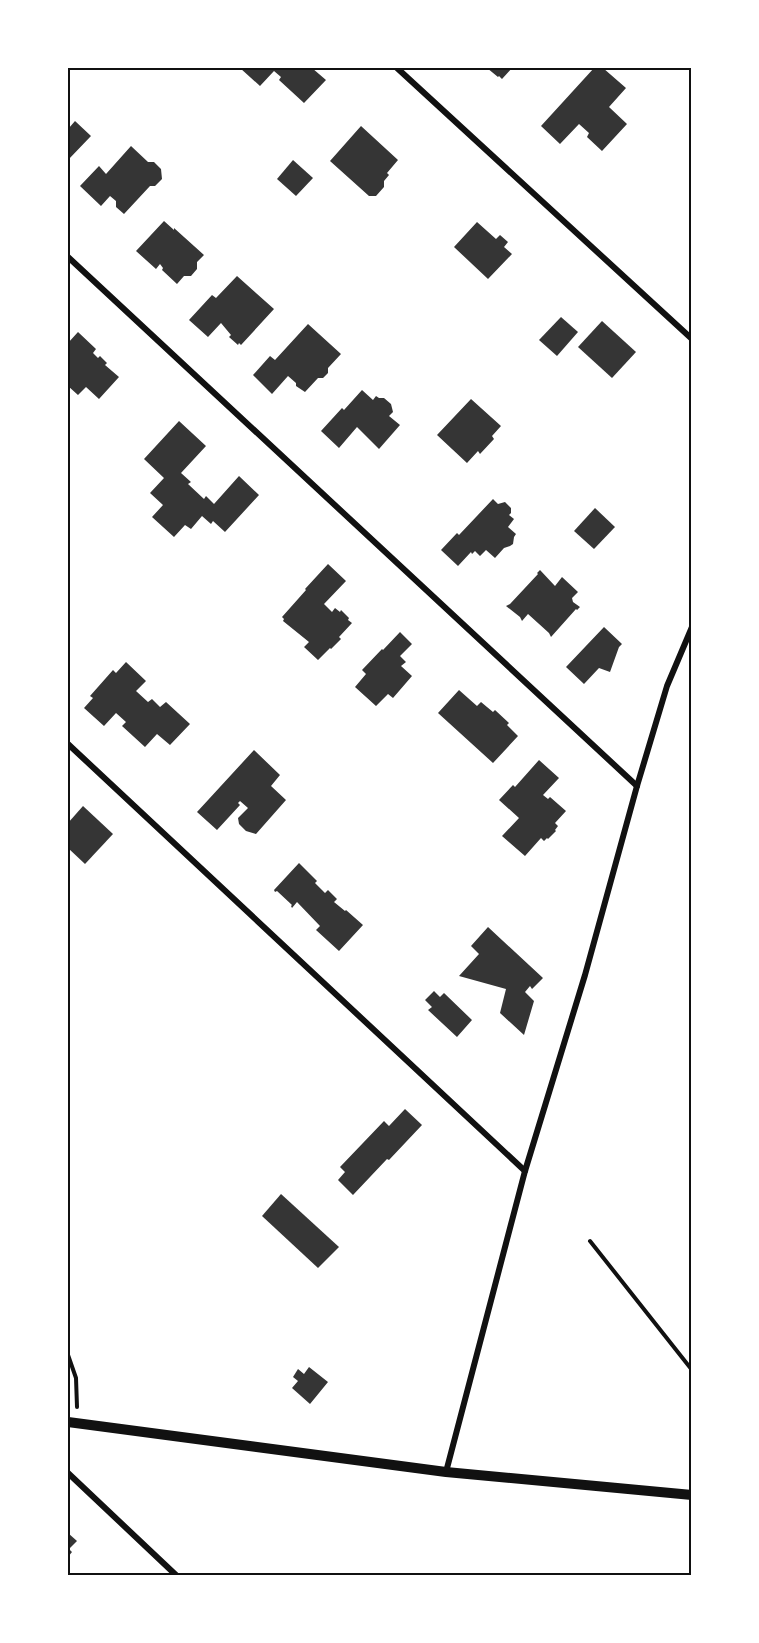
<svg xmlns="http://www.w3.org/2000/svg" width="759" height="1643" font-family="Raleway,sans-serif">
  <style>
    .building { fill: #353535 }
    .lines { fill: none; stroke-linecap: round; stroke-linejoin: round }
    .path { stroke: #111; stroke-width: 4 }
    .minor { stroke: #111; stroke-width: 6 }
    .tertiary { stroke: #111; stroke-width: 10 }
    .neatline { fill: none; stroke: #111; stroke-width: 2 }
  </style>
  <rect width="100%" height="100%" fill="#fff"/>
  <g class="building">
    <polygon points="240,68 312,68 326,80 304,103 279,80 281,77 274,71 260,86"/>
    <polygon points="487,68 512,68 502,79 499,76 498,77"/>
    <polygon points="594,68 603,68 626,88 609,107 627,124 602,151 587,137 589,133 579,124 560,144 541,126"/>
    <polygon points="75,121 91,136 68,160 68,126 69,128"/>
    <polygon points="361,126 398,160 387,173 389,175 384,181 384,187 376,196 369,196 330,161"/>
    <polygon points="131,146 148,162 154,162 161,169 162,179 155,186 150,186 124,214 116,207 116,201 110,196 101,206 80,186 99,166 106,174"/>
    <polygon points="293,160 313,178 296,196 277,179"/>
    <polygon points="164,221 174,230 174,228 204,255 197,262 197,269 191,276 184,276 177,284 162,270 163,268 160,264 156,269 136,251"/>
    <polygon points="477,222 496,239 500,235 508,242 504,247 512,254 488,279 454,247"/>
    <polygon points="237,276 274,309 241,345 239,343 238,345 229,337 231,335 221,323 208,337 189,320 212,295 216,298"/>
    <polygon points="561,317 578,332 557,356 539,340"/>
    <polygon points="602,321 636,352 612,378 578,347"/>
    <polygon points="308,324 341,354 328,368 328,373 323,378 318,378 305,392 296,386 296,383 288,376 272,394 253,375 270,356 275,360"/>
    <polygon points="78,332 96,349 93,353 98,358 100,356 107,363 105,365 119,377 99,399 86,387 78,395 68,386 68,363 69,361 68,360 68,343"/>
    <polygon points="362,390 373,400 376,396 379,398 384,398 391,404 393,412 389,416 400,425 379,449 357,427 339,448 321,431 342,408 344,410"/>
    <polygon points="471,399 501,426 492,436 494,439 480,454 478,451 467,463 437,435"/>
    <polygon points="179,421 206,446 181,473 191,482 188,484 204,499 206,496 214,504 239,476 259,495 225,532 213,521 211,524 202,516 191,529 185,525 174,537 152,517 163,505 150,493 164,478 144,459"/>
    <polygon points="493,499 498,504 505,502 511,508 511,513 509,515 514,519 508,527 516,534 514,537 513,544 510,546 504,548 495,558 486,550 480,556 475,551 472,554 471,552 458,566 441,550 457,533 459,535"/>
    <polygon points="595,508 615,527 594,549 574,531"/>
    <polygon points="328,564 346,581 324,604 332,612 335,608 340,612 341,610 349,618 348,620 352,623 339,637 341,639 331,649 330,648 318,660 304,647 309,642 283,621 284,619 282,617 306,590 305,589"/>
    <polygon points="540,570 555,586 562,577 578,592 572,598 573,602 580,607 577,610 576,609 551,637 549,633 528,614 522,621 520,617 506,606 510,604 538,574 537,573"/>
    <polygon points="604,627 622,644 619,647 610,672 599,668 584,684 566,667"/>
    <polygon points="400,632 412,644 400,656 406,662 401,666 412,676 393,698 388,694 376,706 355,687 366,674 362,670 382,649 383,650"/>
    <polygon points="126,662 146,681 136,691 148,702 152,699 160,707 166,702 190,724 170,745 157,734 145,747 122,726 126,722 116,713 104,726 84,708 93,698 90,696 113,670 116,673"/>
    <polygon points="459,690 477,706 481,702 493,712 495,710 509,723 507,725 518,736 493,763 438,713"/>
    <polygon points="254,750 280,775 271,786 286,800 256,834 246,831 239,824 238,818 248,808 240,801 238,803 240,805 217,830 197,812"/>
    <polygon points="539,760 559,778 543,795 548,799 550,797 566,811 555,823 558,826 555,830 556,831 548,839 547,838 544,841 541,838 525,856 502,836 519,818 499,800 513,785 515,787"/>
    <polygon points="83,806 113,834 85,864 68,848 68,823"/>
    <polygon points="299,863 317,881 315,883 325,893 328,890 337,899 334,902 345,911 346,910 363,925 339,951 316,930 320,926 297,902 292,908 291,906 292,905 277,891 275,892 274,890"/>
    <polygon points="488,927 543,978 532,989 530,986 525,992 534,1001 524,1035 500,1013 506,989 459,976 479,954 471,946"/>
    <polygon points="434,991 440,997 444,993 472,1020 457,1037 428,1010 432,1007 425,1000"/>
    <polygon points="405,1109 422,1125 389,1160 387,1159 353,1195 338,1180 345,1172 340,1167 384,1121 389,1126"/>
    <polygon points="281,1194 339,1247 318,1268 262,1216"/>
    <polygon points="309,1367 328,1382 310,1404 292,1388 298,1381 293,1377 298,1369 304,1374"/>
    <polygon points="68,1533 77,1541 69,1549 72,1552 68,1557"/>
  </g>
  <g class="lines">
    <g class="path">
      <polyline points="590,1241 692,1370"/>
      <polyline points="68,1355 76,1378 77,1407"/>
    </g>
    <g class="minor">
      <polyline points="397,68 692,339"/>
      <polyline points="68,257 637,786"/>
      <polyline points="68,744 525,1171"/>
      <polyline points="446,1472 525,1171 585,975 637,786 667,686 692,627"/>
      <polyline points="68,1473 177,1576"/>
    </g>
    <polyline class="tertiary" points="68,1422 446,1472 692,1495"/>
  </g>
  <rect width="759" height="1643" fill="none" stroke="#ffffff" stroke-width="138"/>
  <rect x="69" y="69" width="621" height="1505" class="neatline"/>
</svg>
